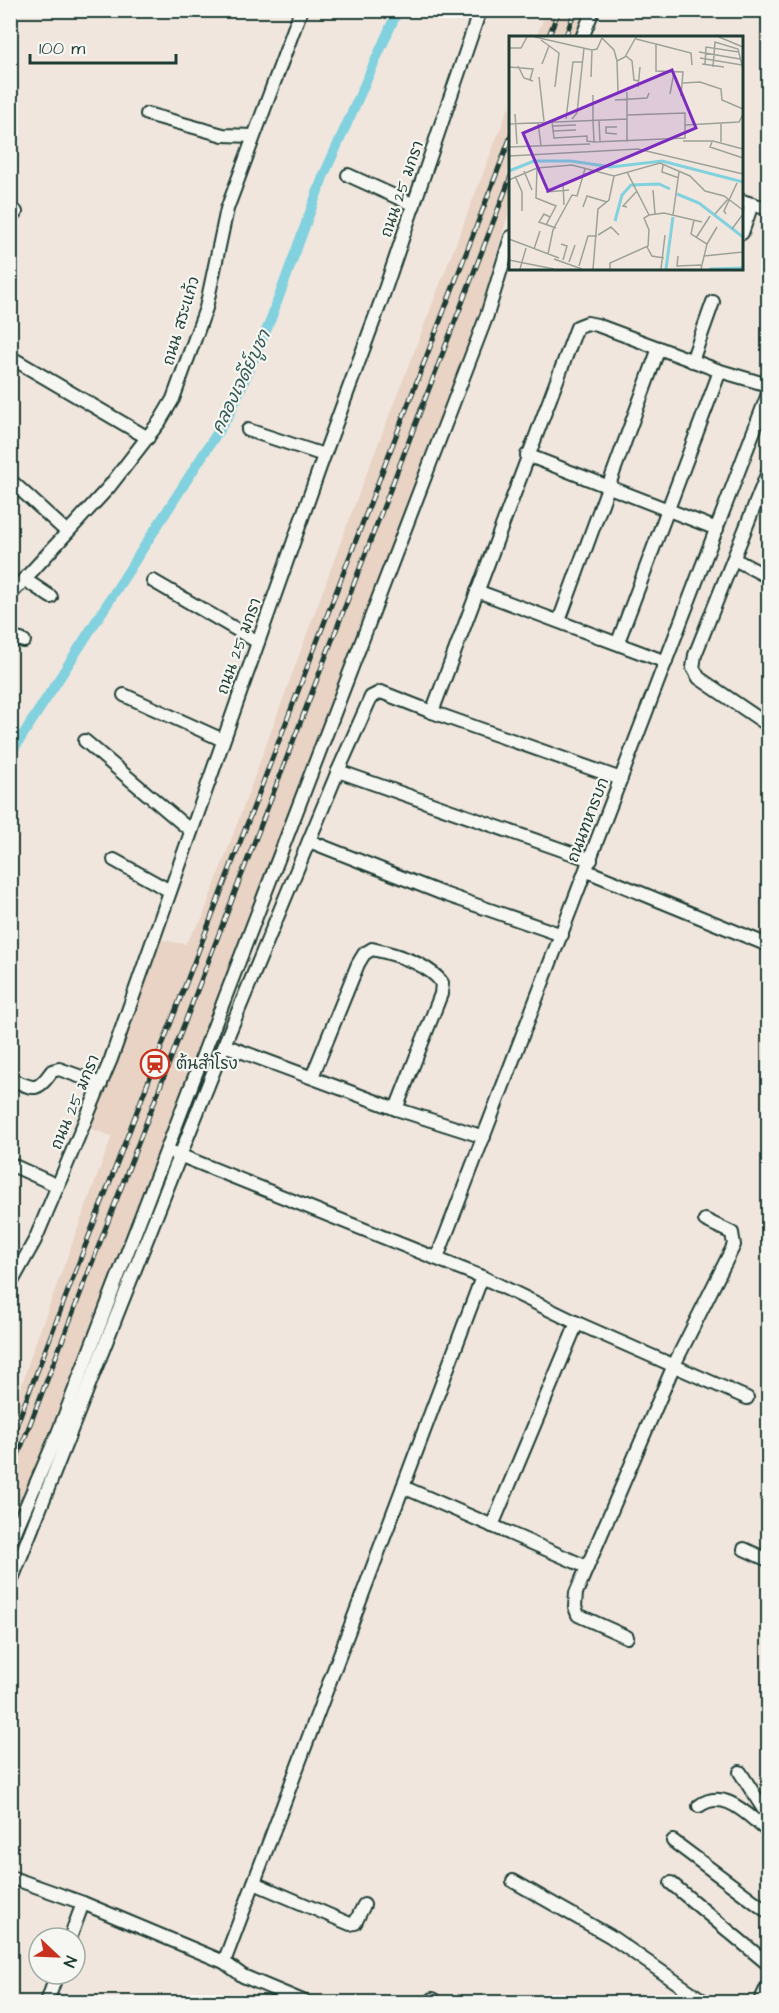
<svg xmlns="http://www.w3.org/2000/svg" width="779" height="2013" font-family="'Architects Daughter','Playpen Sans Thai',sans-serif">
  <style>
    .built { fill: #e8d3c4 }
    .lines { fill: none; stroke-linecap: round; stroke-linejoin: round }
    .canal { stroke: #82d1df; stroke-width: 10 }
    .street-casing { stroke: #1f3d34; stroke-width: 16 }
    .street { stroke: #f6f6f2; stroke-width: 12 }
    .rail-casing { stroke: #1f3d34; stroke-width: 5 }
    .rail { stroke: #f6f6f2; stroke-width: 3; stroke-dasharray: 9; stroke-linecap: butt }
    .labels { text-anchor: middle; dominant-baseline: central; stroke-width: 4.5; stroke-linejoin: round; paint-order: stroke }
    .street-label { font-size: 16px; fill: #1f3d34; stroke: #f6f6f2 }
    .poi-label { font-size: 16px; fill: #1f3d34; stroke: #f6f6f2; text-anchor: start }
    .water-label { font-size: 18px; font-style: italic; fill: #335b56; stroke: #f6f6f2 }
    .inset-river { fill: none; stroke: #82d1df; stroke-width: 3 }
    .inset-road { fill: none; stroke: #9ca299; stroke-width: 1.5 }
    .view { fill: #7b2cbf; fill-opacity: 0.15; stroke: #7b2cbf; stroke-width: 3 }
    .inset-edge { fill: none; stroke: #1f3d34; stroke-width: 3 }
  </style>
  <rect width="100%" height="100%" fill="#f0e6dd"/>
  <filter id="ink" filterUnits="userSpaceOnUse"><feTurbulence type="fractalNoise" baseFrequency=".0167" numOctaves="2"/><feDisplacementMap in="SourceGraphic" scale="12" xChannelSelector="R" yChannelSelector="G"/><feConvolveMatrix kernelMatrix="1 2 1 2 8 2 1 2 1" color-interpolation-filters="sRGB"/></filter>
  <g filter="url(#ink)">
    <g class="built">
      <polygon points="547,10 585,11 575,37 536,37"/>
      <polygon points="510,104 510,207 482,306 58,1415 11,1522 11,1421 32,1352 112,1136 89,1128 162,940 185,944 202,919 353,509"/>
    </g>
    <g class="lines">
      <polyline class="canal" points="10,755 230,413 269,324 323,177 398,10"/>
      <g class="street-casing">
        <g id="street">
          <polyline points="582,38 593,10"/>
          <polyline points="147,114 223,135 253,136"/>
          <polyline points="348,175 414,205"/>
          <polyline points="742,201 768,209"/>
          <polyline points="10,210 16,212"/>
          <polyline points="742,233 752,204"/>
          <polyline points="10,357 148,438"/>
          <polyline points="692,361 713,302"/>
          <polyline points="248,430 324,455"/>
          <polyline points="527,455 717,529"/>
          <polyline points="768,472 695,655 693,668 699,678 768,725"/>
          <polyline points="10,480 66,531"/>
          <polyline points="734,559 768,577"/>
          <polyline points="24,579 51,597"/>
          <polyline points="153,581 258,642"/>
          <polyline points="477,591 666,662"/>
          <polyline points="10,595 109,487 160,421 173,399 206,308 227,209 301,10"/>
          <polyline points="559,621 659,348"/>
          <polyline points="10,637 24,641"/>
          <polyline points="618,642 720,371"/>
          <polyline points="124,695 223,740"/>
          <polyline points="432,712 621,779"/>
          <polyline points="85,741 191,831"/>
          <polyline points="338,771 591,860"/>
          <polyline points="309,841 441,893 562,935"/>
          <polyline points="114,860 170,891"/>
          <polyline points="587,871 768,945"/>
          <polyline points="224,1045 396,1109 484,1137"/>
          <path d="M312,1077L358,964L364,954L372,949C395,954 428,963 442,983L441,994L396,1109"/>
          <path d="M10,1079C35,1089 36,1093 52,1071L59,1069L101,1084"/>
          <polyline points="174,1153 482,1277 577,1323 747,1398"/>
          <polyline points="10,1164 58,1186"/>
          <polyline points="437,1258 768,394"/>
          <polyline points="10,1285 35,1240 111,1059 321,464 381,301 480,10"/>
          <polyline points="403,1487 587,1567"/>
          <polyline points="492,1526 577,1323"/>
          <polyline points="10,1543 58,1433 487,315 511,237"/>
          <polyline points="744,1549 768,1560"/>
          <polyline points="10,1584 224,1045 338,771 371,697 381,692 432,712 577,327 587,323 597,325 720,371 768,385"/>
          <polyline points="627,1637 578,1615 575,1607 576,1593 674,1365 734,1245 732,1233 705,1220"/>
          <polyline points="740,1772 766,1813 761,1825"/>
          <path d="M699,1806C725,1787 749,1817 768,1831"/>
          <polyline points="673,1841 768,1912"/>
          <polyline points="10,1877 83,1903 224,1962 482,1277"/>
          <polyline points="513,1881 610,1936 705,2002"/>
          <polyline points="254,1883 350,1924 355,1923 364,1905"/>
          <polyline points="671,1883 768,1964"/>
          <polyline points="70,1938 83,1903"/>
          <polyline points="224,1962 243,1976 305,2002"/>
          <polyline points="433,1999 437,2002"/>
          <polyline points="47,2002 57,1974"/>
          <polyline points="760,2002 768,1985"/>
        </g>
      </g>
      <use href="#street" class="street"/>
      <g class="rail-casing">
        <g id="rail">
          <polyline points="548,38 559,10"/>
          <polyline points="565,38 575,10"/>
          <polyline points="10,1442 511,136"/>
          <polyline points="10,1476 511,176"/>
        </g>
      </g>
      <use href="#rail" class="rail"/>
    </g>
  </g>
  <defs>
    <g id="station-ring" transform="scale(1.5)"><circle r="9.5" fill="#f6f6f2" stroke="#c8321e" stroke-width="1.5"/><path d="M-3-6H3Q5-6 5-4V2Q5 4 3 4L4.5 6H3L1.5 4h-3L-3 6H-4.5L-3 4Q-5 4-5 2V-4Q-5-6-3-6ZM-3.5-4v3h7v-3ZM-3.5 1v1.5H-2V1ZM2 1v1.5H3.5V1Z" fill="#c8321e"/></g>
  </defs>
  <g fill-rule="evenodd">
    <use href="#station-ring" x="155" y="1064"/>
  </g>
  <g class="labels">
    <g class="street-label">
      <text transform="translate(402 189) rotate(-71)">ถนน 25 มกรา</text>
      <text transform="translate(181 321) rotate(-73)">ถนน สระแก้ว</text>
      <text transform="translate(239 646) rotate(-70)">ถนน 25 มกรา</text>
      <text transform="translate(588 820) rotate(-69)">ถนนทหารบก</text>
      <text transform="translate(75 1102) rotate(-67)">ถนน 25 มกรา</text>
    </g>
    <g class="poi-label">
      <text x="176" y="1064">ต้นสำโรง</text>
    </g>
    <g class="water-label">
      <text transform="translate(241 382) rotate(-64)">คลองเจดีย์บูชา</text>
    </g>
  </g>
  <g transform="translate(509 36)">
    <rect width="234" height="234" fill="#f0e6dd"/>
    <path class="inset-river" d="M0,135L25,125H62L102,131L153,125L234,146M168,158L190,167L234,201M106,185L113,159L122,149L150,148L161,153M157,233L164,181M200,233L234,232"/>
    <path class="inset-road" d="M26,1L83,14L88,13L93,2M210,1L234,11M93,2L105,14L108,25L116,21L127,1M127,3L147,8V35L174,36L172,60M32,4L50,17L46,51M147,8L182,17L183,29M0,12H12L18,1M190,16L231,23M117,20L123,25L125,44L130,45M191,22L233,29M108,25L109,56M33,28L40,10M193,28L215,31M196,28L197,11L230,16M9,30L15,42L24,45M0,31L24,33L21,44M204,31L206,6L229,13L234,33M30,41L35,85M82,41L83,14M174,47L191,46L212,53L213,64L234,73M129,51L131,31M161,58L165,36M84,59V84M106,64L138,62L140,57M6,78L8,108M57,83L64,26H74M63,83L68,77L75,12M84,84L85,106M90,84L91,106M29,86L32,110M43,86L45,102L78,100V105L85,106L176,102V77L118,79M0,88L118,83M176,89L230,86L234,78M43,90L67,89M108,91H97V97L108,98M44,95L67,94M174,105H204L234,113M118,106V56M203,106L201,111L234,122M212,106V87M0,111L81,108M0,120L129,113L234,138M154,129L153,136L170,142M28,132L27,162L47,170L37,189M15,135L23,154M118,136L140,179M6,140L13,156V175M0,144L28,132L63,129L105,140L151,127L181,140L196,155L215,160L234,174M54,147L55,169M144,154L146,178M37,156L60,154M74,171L78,160L98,166M118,171L114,170L128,155M206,178L219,163M217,178L215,175L228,147M164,179L170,136M41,181L35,178L30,186L47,192M185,184L182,198L198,208L192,233M223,193L234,178M89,199L102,191L110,199M187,202L201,180M0,203L50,222M52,208L58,210L54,224M198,208L208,191M138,211L143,220L155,222M25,213L31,195M39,218L44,194L63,159L68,160L76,133M169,220L168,230L192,229M195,220L234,216M45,223L73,233M0,224L45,233M60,226L66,209M70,230L79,200H88M11,233L17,212M84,233L89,173L100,164L105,140M101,233V227L139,210L140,194L135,182L140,179L155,177L193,186M152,233L156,199"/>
    <path class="view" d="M163,34L187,92L39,155L14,97Z"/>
    <rect width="234" height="234" class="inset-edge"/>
  </g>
  <rect width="779" height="2013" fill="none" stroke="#f6f6f2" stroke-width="36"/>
  <rect x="18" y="18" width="743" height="1977" fill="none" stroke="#1f3d34" stroke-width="2" filter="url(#ink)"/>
  <g transform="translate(57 1956) rotate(113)"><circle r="28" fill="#f6f6f2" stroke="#a0aca6" stroke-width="1.5"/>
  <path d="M0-4.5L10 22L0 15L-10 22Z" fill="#c8321e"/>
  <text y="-9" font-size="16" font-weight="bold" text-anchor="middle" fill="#1f3d34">N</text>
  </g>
  <path d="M30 54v9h146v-9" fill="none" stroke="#1f3d34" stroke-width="3"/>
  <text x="39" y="54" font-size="18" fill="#1f3d34" stroke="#f6f6f2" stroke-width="4.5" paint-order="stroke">100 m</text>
</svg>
